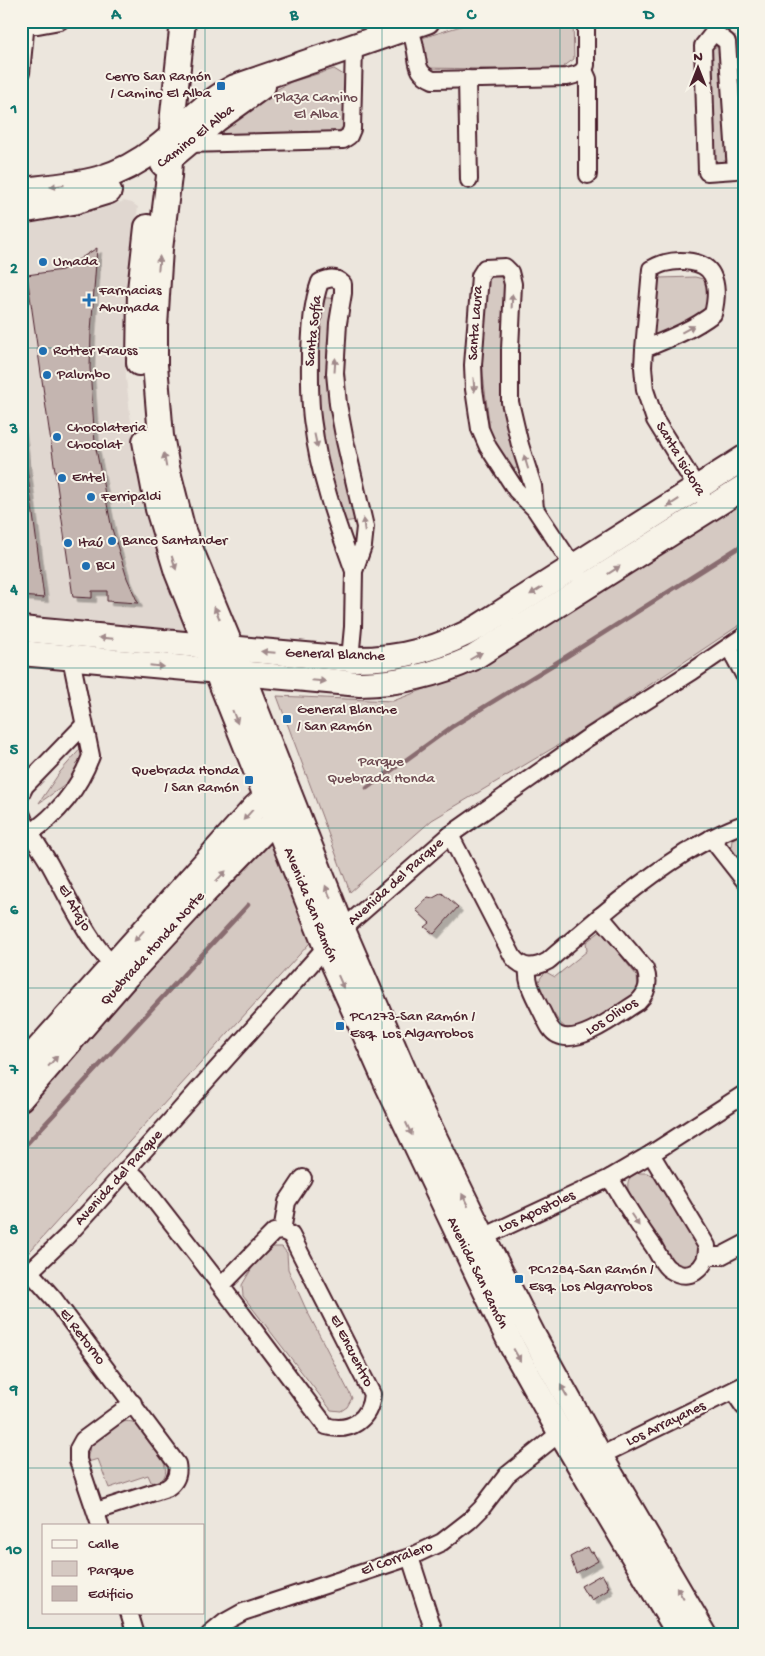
<svg xmlns="http://www.w3.org/2000/svg" width="765" height="1656" font-family="'Gochi Hand',sans-serif">
  <style>
    .built { fill: #e0d7d0 }
    .green { fill: #d5c9c2; stroke: #907476 }
    .lines { fill: none; stroke-linecap: round; stroke-linejoin: round }
    .stream { stroke: #896c6f; stroke-width: 4.5 }
    .building { fill: #c4b5b0; stroke: #4a1f2b; filter: url(#shadow) }
    .street-casing { stroke: #4a1f2b; stroke-width: 20 }
    .secondary-casing { stroke: #4a1f2b; stroke-width: 28 }
    .street { stroke: #f7f3e8; stroke-width: 16 }
    .secondary { stroke: #f7f3e8; stroke-width: 24 }
    .oneway { fill: #a0898a }
    .grid { fill: none; stroke: #0f766e; stroke-width: 1; stroke-opacity: 0.55 }
    .poi-dot { fill: #1f6fb2; stroke: #f7f3e8; stroke-width: 2 }
    .labels { text-anchor: middle; dominant-baseline: central; stroke-width: 4; stroke-linejoin: round; paint-order: stroke }
    .poi-label { font-size: 15px; fill: #4a1f2b; stroke: #f7f3e8; text-anchor: start }
    .park-label { font-size: 15px; fill: #6d4a51; stroke: #f7f3e8 }
    .street-label { font-size: 15px; fill: #4a1f2b; stroke: #f7f3e8 }
    .neatline { fill: none; stroke: #0f766e; stroke-width: 2 }
    .grid-label { font-size: 16px; text-anchor: middle; font-weight: bold; fill: #0f766e }
  </style>
  <defs>
    <filter id="shadow"><feDropShadow dx="4.5" dy="4.5" stdDeviation="0" flood-color="#0004"/></filter>
  </defs>
  <rect width="100%" height="100%" fill="#ece6dd"/>
  <filter id="ink" filterUnits="userSpaceOnUse"><feTurbulence type="fractalNoise" baseFrequency=".02" numOctaves="2"/><feDisplacementMap in="SourceGraphic" scale="10" xChannelSelector="R" yChannelSelector="G"/><feConvolveMatrix kernelMatrix="1 2 1 2 8 2 1 2 1" color-interpolation-filters="sRGB"/></filter>
  <g filter="url(#ink)">
    <polygon class="built" points="124,201 132,203 138,207 128,275 125,344 126,378 134,449 150,518 187,626 186,631 184,635 21,625 21,224 89,213"/>
    <g class="green">
      <polygon points="477,21 573,21 574,59 559,70 422,68 422,38"/>
      <polygon points="710,47 727,47 730,162 713,162"/>
      <polygon points="334,69 347,77 347,124 332,136 215,140 212,135 242,108 291,82"/>
      <polygon points="489,275 506,278 523,465 512,470 502,460 490,430 483,375 481,323"/>
      <polygon points="695,277 707,280 713,307 652,337 659,278"/>
      <polygon points="319,297 337,299 330,376 337,443 356,520 344,522 326,472 314,379"/>
      <polygon points="744,501 744,622 570,738 432,820 350,892 277,696 393,701 478,669"/>
      <polygon points="83,746 85,755 71,781 39,803 60,772"/>
      <polygon points="738,835 744,844 744,867 731,847 732,840"/>
      <polygon points="276,842 318,934 21,1261 21,1110 254,849"/>
      <path d="M601,931L637,976L638,988L630,998L582,1027L566,1028C558,1024 538,990 539,982C540,977 543,975 546,972L555,977L587,951L586,942Z"/>
      <path d="M637,1173H647L655,1176L702,1250C698,1266 689,1271 672,1267L628,1190C627,1180 629,1177 637,1173Z"/>
      <polygon points="271,1247 282,1247 287,1253 288,1269 305,1307 352,1398 347,1407 341,1411 331,1410 243,1296 242,1285 252,1268"/>
      <path d="M123,1422C128,1421 133,1421 138,1425C143,1428 146,1436 150,1440C159,1453 179,1478 152,1484L148,1475L109,1488L98,1459L88,1462C85,1443 107,1429 123,1422Z"/>
    </g>
    <g class="lines">
      <g class="stream">
        <polyline points="367,788 453,726 564,658 744,544"/>
        <polyline points="21,1150 248,905"/>
      </g>
    </g>
    <g class="building">
      <polygon points="97,248 91,332 90,368 95,444 112,529 127,578 138,603 107,601 107,591 92,591 92,598 73,597 27,275 62,270"/>
      <polygon points="21,423 44,598 21,596"/>
      <polygon points="442,893 458,907 434,934 425,927 430,923 416,910 428,897 433,898"/>
      <polygon points="588,1547 591,1553 593,1552 598,1561 576,1573 570,1557"/>
      <polygon points="602,1574 609,1587 607,1588 608,1590 592,1600 589,1595 587,1596 581,1586"/>
    </g>
    <g class="lines">
      <g class="street-casing">
        <g id="street">
          <polyline points="714,21 714,32 703,46 707,172 736,170 727,42 714,32"/>
          <polyline points="21,25 38,25 60,21"/>
          <path d="M410,27C411,34 414,40 415,47C419,64 415,72 433,80L567,77C576,75 583,74 586,65V21"/>
          <polyline points="584,70 588,79 588,175"/>
          <polyline points="21,73 26,21"/>
          <polyline points="467,79 469,180"/>
          <polyline points="188,144 343,140 349,136 352,129 354,46"/>
          <path d="M644,349C668,339 692,330 713,314C716,302 718,287 712,275C705,260 679,259 665,263C660,264 655,267 651,269L644,349L643,367L645,390L655,420L702,496"/>
          <polyline points="535,509 533,486 520,445 510,402 510,349 513,284 510,272 505,267 485,268 480,276 473,365 474,389 480,429 488,447 516,490 535,509 579,575"/>
          <polyline points="729,647 744,675"/>
          <path d="M350,659L353,627L354,571L363,546L365,527L345,441L338,404L335,373L338,323L343,293V284C335,276 329,278 320,282C312,304 311,330 310,353C310,377 309,402 313,425C319,476 337,524 354,571"/>
          <polyline points="21,794 25,786 84,725"/>
          <path d="M21,813C27,832 39,846 49,863C67,895 92,950 120,971"/>
          <path d="M29,834C57,815 79,788 91,756L71,658"/>
          <path d="M450,835L513,957C523,970 535,968 548,961C593,922 636,884 685,853C704,842 723,831 744,824"/>
          <polyline points="711,838 744,880"/>
          <path d="M528,967C526,984 534,995 541,1010C546,1019 549,1031 558,1035C579,1046 620,1013 638,1002C648,992 650,982 645,969L600,916"/>
          <path d="M127,1169L137,1178L221,1286L326,1426C350,1433 370,1420 372,1394L291,1235L282,1231L274,1232L221,1286"/>
          <path d="M610,1178C624,1202 638,1225 654,1247C658,1254 663,1265 669,1269C678,1275 686,1277 695,1272C705,1265 707,1258 707,1246L651,1154"/>
          <polyline points="282,1231 287,1202 303,1178"/>
          <polyline points="475,1241 610,1178 651,1154 744,1094"/>
          <polyline points="707,1256 721,1256 744,1244"/>
          <path d="M30,1272L54,1299L177,1464C179,1474 176,1482 167,1488L96,1511"/>
          <polyline points="21,1280 66,1237 97,1203 326,947 353,920 450,835 586,739 693,671 744,636"/>
          <polyline points="733,1391 744,1407"/>
          <polyline points="600,1456 744,1385"/>
          <polyline points="100,1525 78,1460 78,1449 83,1440 133,1403"/>
          <polyline points="410,1557 435,1635"/>
          <polyline points="129,1612 136,1635"/>
          <polyline points="209,1635 225,1622 243,1612 410,1557 442,1542 469,1521 481,1509 507,1475 551,1440 568,1430"/>
        </g>
      </g>
      <g class="secondary-casing">
        <g id="secondary">
          <polyline points="183,21 173,114 169,176 160,249 155,326 155,365 161,436 167,468 183,531 232,649 343,930 416,1099 483,1237 534,1337 600,1456 705,1635"/>
          <polyline points="163,164 217,119 263,86"/>
          <path d="M21,190C77,184 111,184 157,148C184,127 205,102 235,87L427,21"/>
          <polyline points="21,211 73,202 109,191"/>
          <polyline points="139,363 140,290 147,227"/>
          <polyline points="145,441 158,509 177,572 326,947 388,1086 464,1246 513,1348 561,1434 680,1635"/>
          <path d="M21,629L350,659C397,660 439,650 480,626L744,458"/>
          <path d="M21,653L360,684C400,683 436,675 473,658L744,487"/>
          <polyline points="21,1068 255,807 266,797 279,791"/>
          <polyline points="21,1098 127,976 202,895 265,830 277,820 288,814"/>
        </g>
      </g>
      <use href="#street" class="street"/>
      <use href="#secondary" class="secondary"/>
    </g>
    <defs><path id="oneway-solid" d="M-6-.8H1V-3.2L6.5 0L1 3.2V.8H-6Z" transform="scale(1.25)"/></defs>
    <g class="oneway">
      <use href="#oneway-solid" transform="translate(57 186) rotate(173)"/>
      <use href="#oneway-solid" transform="translate(159 263) rotate(-85)"/>
      <use href="#oneway-solid" transform="translate(512 301) rotate(-87)"/>
      <use href="#oneway-solid" transform="translate(688 329) rotate(-28)"/>
      <use href="#oneway-solid" transform="translate(335 365) rotate(-86)"/>
      <use href="#oneway-solid" transform="translate(474 385) rotate(86)"/>
      <use href="#oneway-solid" transform="translate(316 441) rotate(78)"/>
      <use href="#oneway-solid" transform="translate(165 460) rotate(-100)"/>
      <use href="#oneway-solid" transform="translate(526 462) rotate(-107)"/>
      <use href="#oneway-solid" transform="translate(673 503) rotate(147)"/>
      <use href="#oneway-solid" transform="translate(364 525) rotate(-96)"/>
      <use href="#oneway-solid" transform="translate(174 563) rotate(72)"/>
      <use href="#oneway-solid" transform="translate(614 570) rotate(-33)"/>
      <use href="#oneway-solid" transform="translate(536 591) rotate(148)"/>
      <use href="#oneway-solid" transform="translate(217 613) rotate(-113)"/>
      <use href="#oneway-solid" transform="translate(106 638) rotate(-175)"/>
      <use href="#oneway-solid" transform="translate(268 652) rotate(-175)"/>
      <use href="#oneway-solid" transform="translate(476 656) rotate(-30)"/>
      <use href="#oneway-solid" transform="translate(157 666) rotate(6)"/>
      <use href="#oneway-solid" transform="translate(319 681) rotate(5)"/>
      <use href="#oneway-solid" transform="translate(235 717) rotate(69)"/>
      <use href="#oneway-solid" transform="translate(248 815) rotate(132)"/>
      <use href="#oneway-solid" transform="translate(221 876) rotate(-46)"/>
      <use href="#oneway-solid" transform="translate(328 892) rotate(-112)"/>
      <use href="#oneway-solid" transform="translate(139 936) rotate(132)"/>
      <use href="#oneway-solid" transform="translate(341 982) rotate(66)"/>
      <use href="#oneway-solid" transform="translate(53 1061) rotate(-49)"/>
      <use href="#oneway-solid" transform="translate(409 1129) rotate(65)"/>
      <use href="#oneway-solid" transform="translate(465 1200) rotate(-116)"/>
      <use href="#oneway-solid" transform="translate(635 1220) rotate(56)"/>
      <use href="#oneway-solid" transform="translate(517 1355) rotate(61)"/>
      <use href="#oneway-solid" transform="translate(564 1391) rotate(-119)"/>
      <use href="#oneway-solid" transform="translate(680 1593) rotate(-120)"/>
    </g>
  </g>
  <path class="grid" d="M205,21V1635M382,21V1635M560,21V1635M21,188H744M21,348H744M21,508H744M21,668H744M21,828H744M21,988H744M21,1148H744M21,1308H744M21,1468H744"/>
  <g class="poi-dot">
    <rect x="216" y="81" width="10" height="10" rx="2.5"/>
    <circle cx="43" cy="262" r="5"/>
    <path d="M86.5 292.5h5v5h5v5h-5v5h-5v-5h-5v-5h5z"/>
    <circle cx="43" cy="351" r="5"/>
    <circle cx="47" cy="375" r="5"/>
    <circle cx="57" cy="437" r="5"/>
    <circle cx="62" cy="478" r="5"/>
    <circle cx="91" cy="497" r="5"/>
    <circle cx="112" cy="541" r="5"/>
    <circle cx="68" cy="543" r="5"/>
    <circle cx="86" cy="566" r="5"/>
    <rect x="282" y="714" width="10" height="10" rx="2.5"/>
    <rect x="244" y="775" width="10" height="10" rx="2.5"/>
    <rect x="335" y="1021" width="10" height="10" rx="2.5"/>
    <rect x="514" y="1274" width="10" height="10" rx="2.5"/>
  </g>
  <g class="labels">
    <g class="poi-label">
      <text x="211" y="77" text-anchor="end">Cerro San Ramón<tspan x="211" dy="17">/ Camino El Alba</tspan></text>
      <text x="53" y="262">Umada</text>
      <text x="99" y="291">Farmacias<tspan x="99" dy="17">Ahumada</tspan></text>
      <text x="53" y="351">Rotter Krauss</text>
      <text x="57" y="375">Palumbo</text>
      <text x="67" y="428">Chocolateria<tspan x="67" dy="17">Chocolat</tspan></text>
      <text x="72" y="478">Entel</text>
      <text x="101" y="497">Ferripaldi</text>
      <text x="122" y="541">Banco Santander</text>
      <text x="78" y="543">Itaú</text>
      <text x="96" y="566">BCI</text>
      <text x="297" y="710">General Blanche<tspan x="297" dy="17">/ San Ramón</tspan></text>
      <text x="239" y="771" text-anchor="end">Quebrada Honda<tspan x="239" dy="17">/ San Ramón</tspan></text>
      <text x="350" y="1017">PC1273-San Ramón /<tspan x="350" dy="17">Esq. Los Algarrobos</tspan></text>
      <text x="529" y="1270">PC1284-San Ramón /<tspan x="529" dy="17">Esq. Los Algarrobos</tspan></text>
    </g>
    <g class="park-label">
      <text x="316" y="98">Plaza Camino<tspan x="316" dy="17">El Alba</tspan></text>
      <text x="381" y="762">Parque<tspan x="381" dy="17">Quebrada Honda</tspan></text>
    </g>
    <g class="street-label">
      <text transform="translate(196 137) rotate(-38)">Camino El Alba</text>
      <text transform="translate(476 323) rotate(-86)">Santa Laura</text>
      <text transform="translate(314 331) rotate(-84)">Santa Sofía</text>
      <text transform="translate(680 459) rotate(59)">Santa Isidora</text>
      <text transform="translate(335 655) rotate(2)">General Blanche</text>
      <text transform="translate(396 882) rotate(-42)">Avenida del Parque</text>
      <text transform="translate(310 905) rotate(68)">Avenida San Ramón</text>
      <text transform="translate(74 908) rotate(60)">El Atajo</text>
      <text transform="translate(153 949) rotate(-48)">Quebrada Honda Norte</text>
      <text transform="translate(612 1017) rotate(-32)">Los Olivos</text>
      <text transform="translate(119 1178) rotate(-48)">Avenida del Parque</text>
      <text transform="translate(537 1212) rotate(-25)">Los Apostoles</text>
      <text transform="translate(477 1273) rotate(64)">Avenida San Ramón</text>
      <text transform="translate(82 1337) rotate(53)">El Retorno</text>
      <text transform="translate(351 1351) rotate(63)">El Encuentro</text>
      <text transform="translate(666 1424) rotate(-26)">Los Arrayanes</text>
      <text transform="translate(397 1559) rotate(-20)">El Corralero</text>
    </g>
  </g>
  <rect width="765" height="1656" fill="none" stroke="#f7f3e8" stroke-width="55"/>
  <rect x="42" y="1524" width="162" height="90" fill="#f7f3e8" stroke="#b29e9c"/>
  <rect x="52" y="1540" width="25" height="8" fill="#f7f3e8" stroke="#b29e9c"/>
  <text x="88" y="1548" font-size="15" fill="#4a1f2b">Calle</text>
  <rect x="52" y="1561" width="25" height="15" fill="#d5c9c2" stroke="#b29e9c"/>
  <text x="88" y="1574" font-size="15" fill="#4a1f2b">Parque</text>
  <rect x="52" y="1586" width="25" height="15" fill="#c4b5b0" stroke="#b29e9c"/>
  <text x="88" y="1598" font-size="15" fill="#4a1f2b">Edificio</text>
  <g transform="translate(698 68)" stroke="#f7f3e8" stroke-width="4" paint-order="stroke">
  <path d="M0-4L9 19L0 12L-9 19Z" fill="#4a1f2b"/>
  <text y="-8" font-size="14" font-weight="bold" text-anchor="middle" fill="#4a1f2b">N</text>
  </g>
  <rect x="28" y="28" width="710" height="1600" class="neatline"/>
  <g class="grid-label">
    <text x="116" y="19">A</text>
    <text x="294" y="19">B</text>
    <text x="471" y="19">C</text>
    <text x="649" y="19">D</text>
    <text x="14" y="113">1</text>
    <text x="14" y="273">2</text>
    <text x="14" y="433">3</text>
    <text x="14" y="594">4</text>
    <text x="14" y="754">5</text>
    <text x="14" y="914">6</text>
    <text x="14" y="1074">7</text>
    <text x="14" y="1234">8</text>
    <text x="14" y="1394">9</text>
    <text x="14" y="1554">10</text>
  </g>
</svg>
